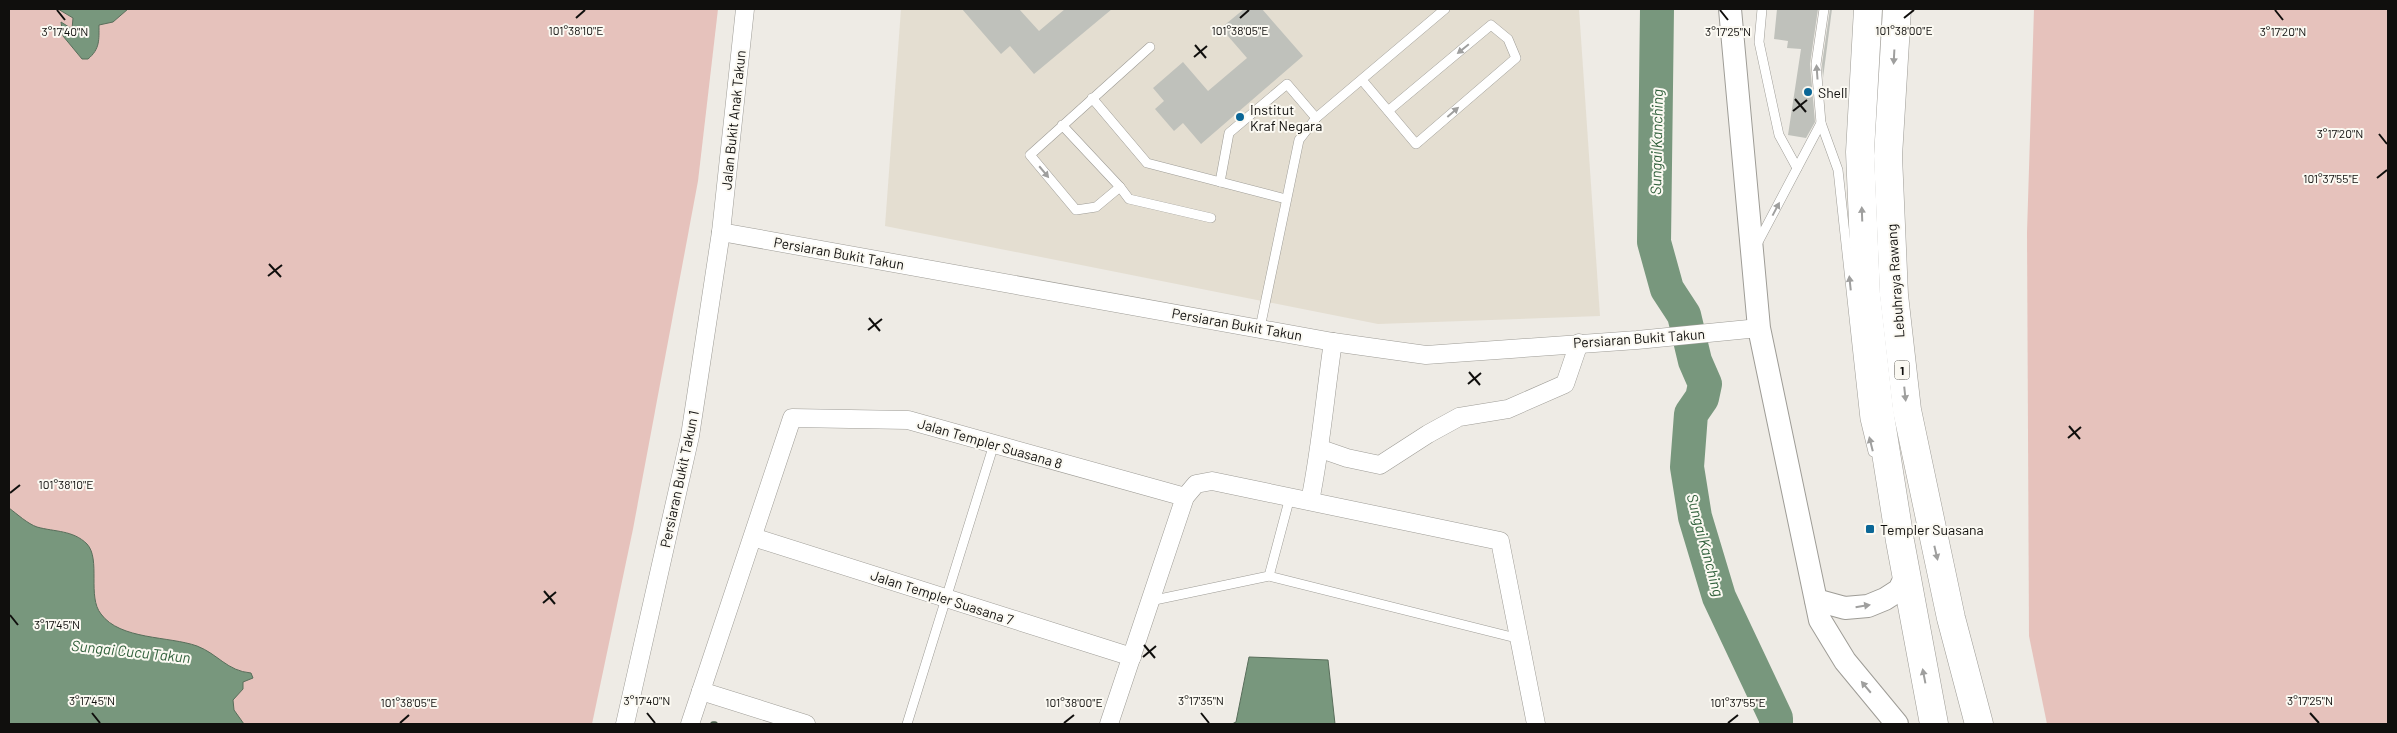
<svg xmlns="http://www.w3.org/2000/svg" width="2397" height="733" font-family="Barlow,sans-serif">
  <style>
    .built { fill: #e4ded1 }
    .green { fill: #e6c2bc }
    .water { fill: #78977d; stroke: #596e5b }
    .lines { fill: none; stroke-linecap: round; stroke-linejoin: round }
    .stream { stroke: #596e5b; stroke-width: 5.5 }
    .river { stroke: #78977d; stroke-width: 34 }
    .building { fill: #bfc1bb }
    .service-casing { stroke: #9e9c96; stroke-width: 10 }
    .minor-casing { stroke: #9e9c96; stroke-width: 19 }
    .tertiary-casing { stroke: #9e9c96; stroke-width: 24 }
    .trunk-casing { stroke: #9e9c96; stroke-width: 29 }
    .service { stroke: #fff; stroke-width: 9 }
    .minor { stroke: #fff; stroke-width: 18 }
    .tertiary { stroke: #fff; stroke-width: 22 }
    .trunk { stroke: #fff; stroke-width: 28 }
    .oneway { fill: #9f9f9e }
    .ticks { fill: none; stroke: #100f0d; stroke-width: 2 }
    .poi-dot { fill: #0a6696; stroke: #fbf9f2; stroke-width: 2 }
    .labels { text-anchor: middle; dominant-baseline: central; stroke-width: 4; stroke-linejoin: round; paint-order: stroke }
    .shield { fill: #fbf9f2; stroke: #565552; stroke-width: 1 }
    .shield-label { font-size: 12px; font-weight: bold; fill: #100f0d }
    .poi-label { font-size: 14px; fill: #100f0d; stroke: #fbf9f2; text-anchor: start }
    .street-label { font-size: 14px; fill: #100f0d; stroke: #fbf9f2 }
    .water-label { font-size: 15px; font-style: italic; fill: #30603b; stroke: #fbf9f2 }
    .ticks-label { font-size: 12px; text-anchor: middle; fill: #100f0d; stroke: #fbf9f2; stroke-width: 4; stroke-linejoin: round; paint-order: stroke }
  </style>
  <rect width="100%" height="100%" fill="#eeebe5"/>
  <polygon class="built" points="901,9 1579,9 1600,316 1378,324 885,226"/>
  <g class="green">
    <polygon points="9,9 718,9 698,181 633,529 592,724 9,724"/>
    <polygon points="2034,9 2388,9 2388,724 2047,724 2029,636 2027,232"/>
  </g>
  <g class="water">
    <path d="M58,9H128L113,22L99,25C99,40 100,49 88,59H82L63,36L61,22L72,29L73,18Z"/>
    <path d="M9,508C17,514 28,524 37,527C55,532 73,530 87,544C101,559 87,597 101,614C120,640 169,636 197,646C218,654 227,671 251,673L253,678L243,682V689L233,700L234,710L244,724H9Z"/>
    <polygon points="1249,657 1328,660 1335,724 1232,724 1236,722"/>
  </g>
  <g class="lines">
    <polyline class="stream" points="713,724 715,724"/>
    <polyline class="river" points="1657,9 1654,242 1667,289 1684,315 1695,361 1705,384 1702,398 1691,414 1687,467 1695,517 1719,597 1776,718 1776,724"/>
  </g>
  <g class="building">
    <polygon points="962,9 1019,9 1039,31 1065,9 1112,9 1034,74 1010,46 1001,54"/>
    <polygon points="1244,9 1262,9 1303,56 1201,144 1183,123 1174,131 1155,109 1164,101 1153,88 1183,62 1208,91 1247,58 1221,28"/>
    <polygon points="1777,9 1818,9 1810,64 1815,122 1806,138 1788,135 1801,49 1787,48 1788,41 1774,39"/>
    <polygon points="1830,9 1832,9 1823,78 1822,64"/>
  </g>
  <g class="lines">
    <g class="service-casing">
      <g id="service">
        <polyline points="1762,9 1759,42 1774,112 1779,135 1797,168"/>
        <polyline points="1824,9 1816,64 1821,123 1838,170 1865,419 1873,452"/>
        <polyline points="1362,80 1416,144 1516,58 1508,39 1491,25 1388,111"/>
        <polyline points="1092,98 1147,163 1286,199"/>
        <polyline points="1062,125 1120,187 1096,207 1076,210 1030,155 1150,47"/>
        <polyline points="1220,182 1229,133 1287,84 1316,118"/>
        <polyline points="1120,187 1129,199 1211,218"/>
        <polyline points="1756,246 1821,123"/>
        <polyline points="1260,328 1299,140 1316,118 1445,9"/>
        <polyline points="1269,576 1290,497"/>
        <polyline points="1150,601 1269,576 1520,639"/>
        <polyline points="907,724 994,444"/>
      </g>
    </g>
    <g class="minor-casing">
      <g id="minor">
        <polyline points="721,232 1333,342 1426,355 1637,340 1759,328"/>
        <polyline points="1321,449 1347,458 1380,465 1428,434 1459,417 1508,409 1565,384 1579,343"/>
        <path d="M1310,501C1321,448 1325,395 1333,342"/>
        <polyline points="753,537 1132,657"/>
        <polyline points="701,691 806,724"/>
        <polyline points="625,724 690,436 721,232 745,9"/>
        <polyline points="690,724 792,418 908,420 1185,497"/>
        <polyline points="1109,724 1185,497 1196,484 1212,481 1500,541 1536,724"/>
      </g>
    </g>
    <g class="tertiary-casing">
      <g id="tertiary">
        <polyline points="1730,9 1759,328 1820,620 1845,661 1897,724"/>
        <polyline points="1816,600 1845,608 1868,606 1885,599 1899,590 1906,576"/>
      </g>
    </g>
    <g class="trunk-casing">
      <g id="trunk">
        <polyline points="1868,9 1860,152 1866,294 1879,409 1900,541 1934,724"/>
        <polyline points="1897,9 1888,156 1894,295 1907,410 1951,618 1979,724"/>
      </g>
    </g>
    <use href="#service" class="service"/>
    <use href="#minor" class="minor"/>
    <use href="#tertiary" class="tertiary"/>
    <use href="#trunk" class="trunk"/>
  </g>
  <defs><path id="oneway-solid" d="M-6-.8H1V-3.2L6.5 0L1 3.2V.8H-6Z" transform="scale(1.25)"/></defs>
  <g class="oneway">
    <use href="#oneway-solid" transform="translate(1463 49) rotate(141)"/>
    <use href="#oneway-solid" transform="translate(1894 57) rotate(93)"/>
    <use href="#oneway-solid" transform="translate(1817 72) rotate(-94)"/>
    <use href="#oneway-solid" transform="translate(1453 112) rotate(-41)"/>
    <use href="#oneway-solid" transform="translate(1044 172) rotate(50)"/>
    <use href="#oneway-solid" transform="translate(1776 209) rotate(-62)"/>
    <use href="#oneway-solid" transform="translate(1862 214) rotate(-92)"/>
    <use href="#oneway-solid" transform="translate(1850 283) rotate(-96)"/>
    <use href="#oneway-solid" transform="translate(1905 394) rotate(84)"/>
    <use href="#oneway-solid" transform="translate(1871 444) rotate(-104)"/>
    <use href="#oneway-solid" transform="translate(1936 553) rotate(77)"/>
    <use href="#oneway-solid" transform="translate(1863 606) rotate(-9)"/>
    <use href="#oneway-solid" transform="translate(1924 676) rotate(-101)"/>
    <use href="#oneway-solid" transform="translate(1866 687) rotate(-130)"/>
  </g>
  <path class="ticks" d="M57,10L65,20M1720,10L1728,20M2275,10L2283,20M576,18L585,10M1240,18L1249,10M1904,18L1914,10M1195,45L1206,58M1194,57L1207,46M1795,99L1806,112M1793,111L1807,100M2379,134L2387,144M2377,178L2387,170M269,264L281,277M268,276L282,265M869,318L880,331M868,330L882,319M1469,372L1480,385M1468,384L1481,373M2069,426L2080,439M2068,438L2081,427M10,493L20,485M544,591L555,604M543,603L556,592M10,615L18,625M1144,645L1155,658M1143,657L1156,646M92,713L100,723M647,713L655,723M1201,713L1209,723M2310,713L2319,723M400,723L409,715M1064,723L1074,715M1728,723L1738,715"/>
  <g class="poi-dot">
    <circle cx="1808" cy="92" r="5"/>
    <circle cx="1240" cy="117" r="5"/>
    <rect x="1865" y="524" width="10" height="10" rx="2.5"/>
  </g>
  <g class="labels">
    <rect class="shield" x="1894.5" y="360.5" width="15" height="19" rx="4"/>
    <g class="shield-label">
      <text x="1902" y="370">1</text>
    </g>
    <g class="poi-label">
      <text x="1818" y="92">Shell</text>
      <text x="1250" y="109">Institut<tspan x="1250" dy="16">Kraf Negara</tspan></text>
      <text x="1880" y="529">Templer Suasana</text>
    </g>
    <g class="street-label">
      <text transform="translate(733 120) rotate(-84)">Jalan Bukit Anak Takun</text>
      <text transform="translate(839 253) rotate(10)">Persiaran Bukit Takun</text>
      <text transform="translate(1895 281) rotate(-94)">Lebuhraya Rawang</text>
      <text transform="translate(1237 324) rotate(10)">Persiaran Bukit Takun</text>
      <text transform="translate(1639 338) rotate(-4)">Persiaran Bukit Takun</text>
      <text transform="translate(990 443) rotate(16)">Jalan Templer Suasana 8</text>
      <text transform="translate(679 479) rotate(-78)">Persiaran Bukit Takun 1</text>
      <text transform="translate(942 597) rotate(18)">Jalan Templer Suasana 7</text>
    </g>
    <g class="water-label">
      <text transform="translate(1656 142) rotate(-89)">Sungai Kanching</text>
      <text transform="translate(1706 545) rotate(75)">Sungai Kanching</text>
      <text transform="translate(131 651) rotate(6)">Sungai Cucu Takun</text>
    </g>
  </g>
  <g class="ticks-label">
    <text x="576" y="35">101°38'10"E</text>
    <text x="1240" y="35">101°38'05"E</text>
    <text x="1904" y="35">101°38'00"E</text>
    <text x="65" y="36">3°17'40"N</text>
    <text x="1728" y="36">3°17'25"N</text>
    <text x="2283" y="36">3°17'20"N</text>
    <text x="2340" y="138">3°17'20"N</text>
    <text x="2331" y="183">101°37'55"E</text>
    <text x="66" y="489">101°38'10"E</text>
    <text x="57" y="629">3°17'45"N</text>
    <text x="92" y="705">3°17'45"N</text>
    <text x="647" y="705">3°17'40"N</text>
    <text x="1201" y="705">3°17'35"N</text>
    <text x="2310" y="705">3°17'25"N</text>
    <text x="409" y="707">101°38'05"E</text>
    <text x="1074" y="707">101°38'00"E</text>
    <text x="1738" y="707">101°37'55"E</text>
  </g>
  <rect width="2397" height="733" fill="none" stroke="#100f0d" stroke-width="20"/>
</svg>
